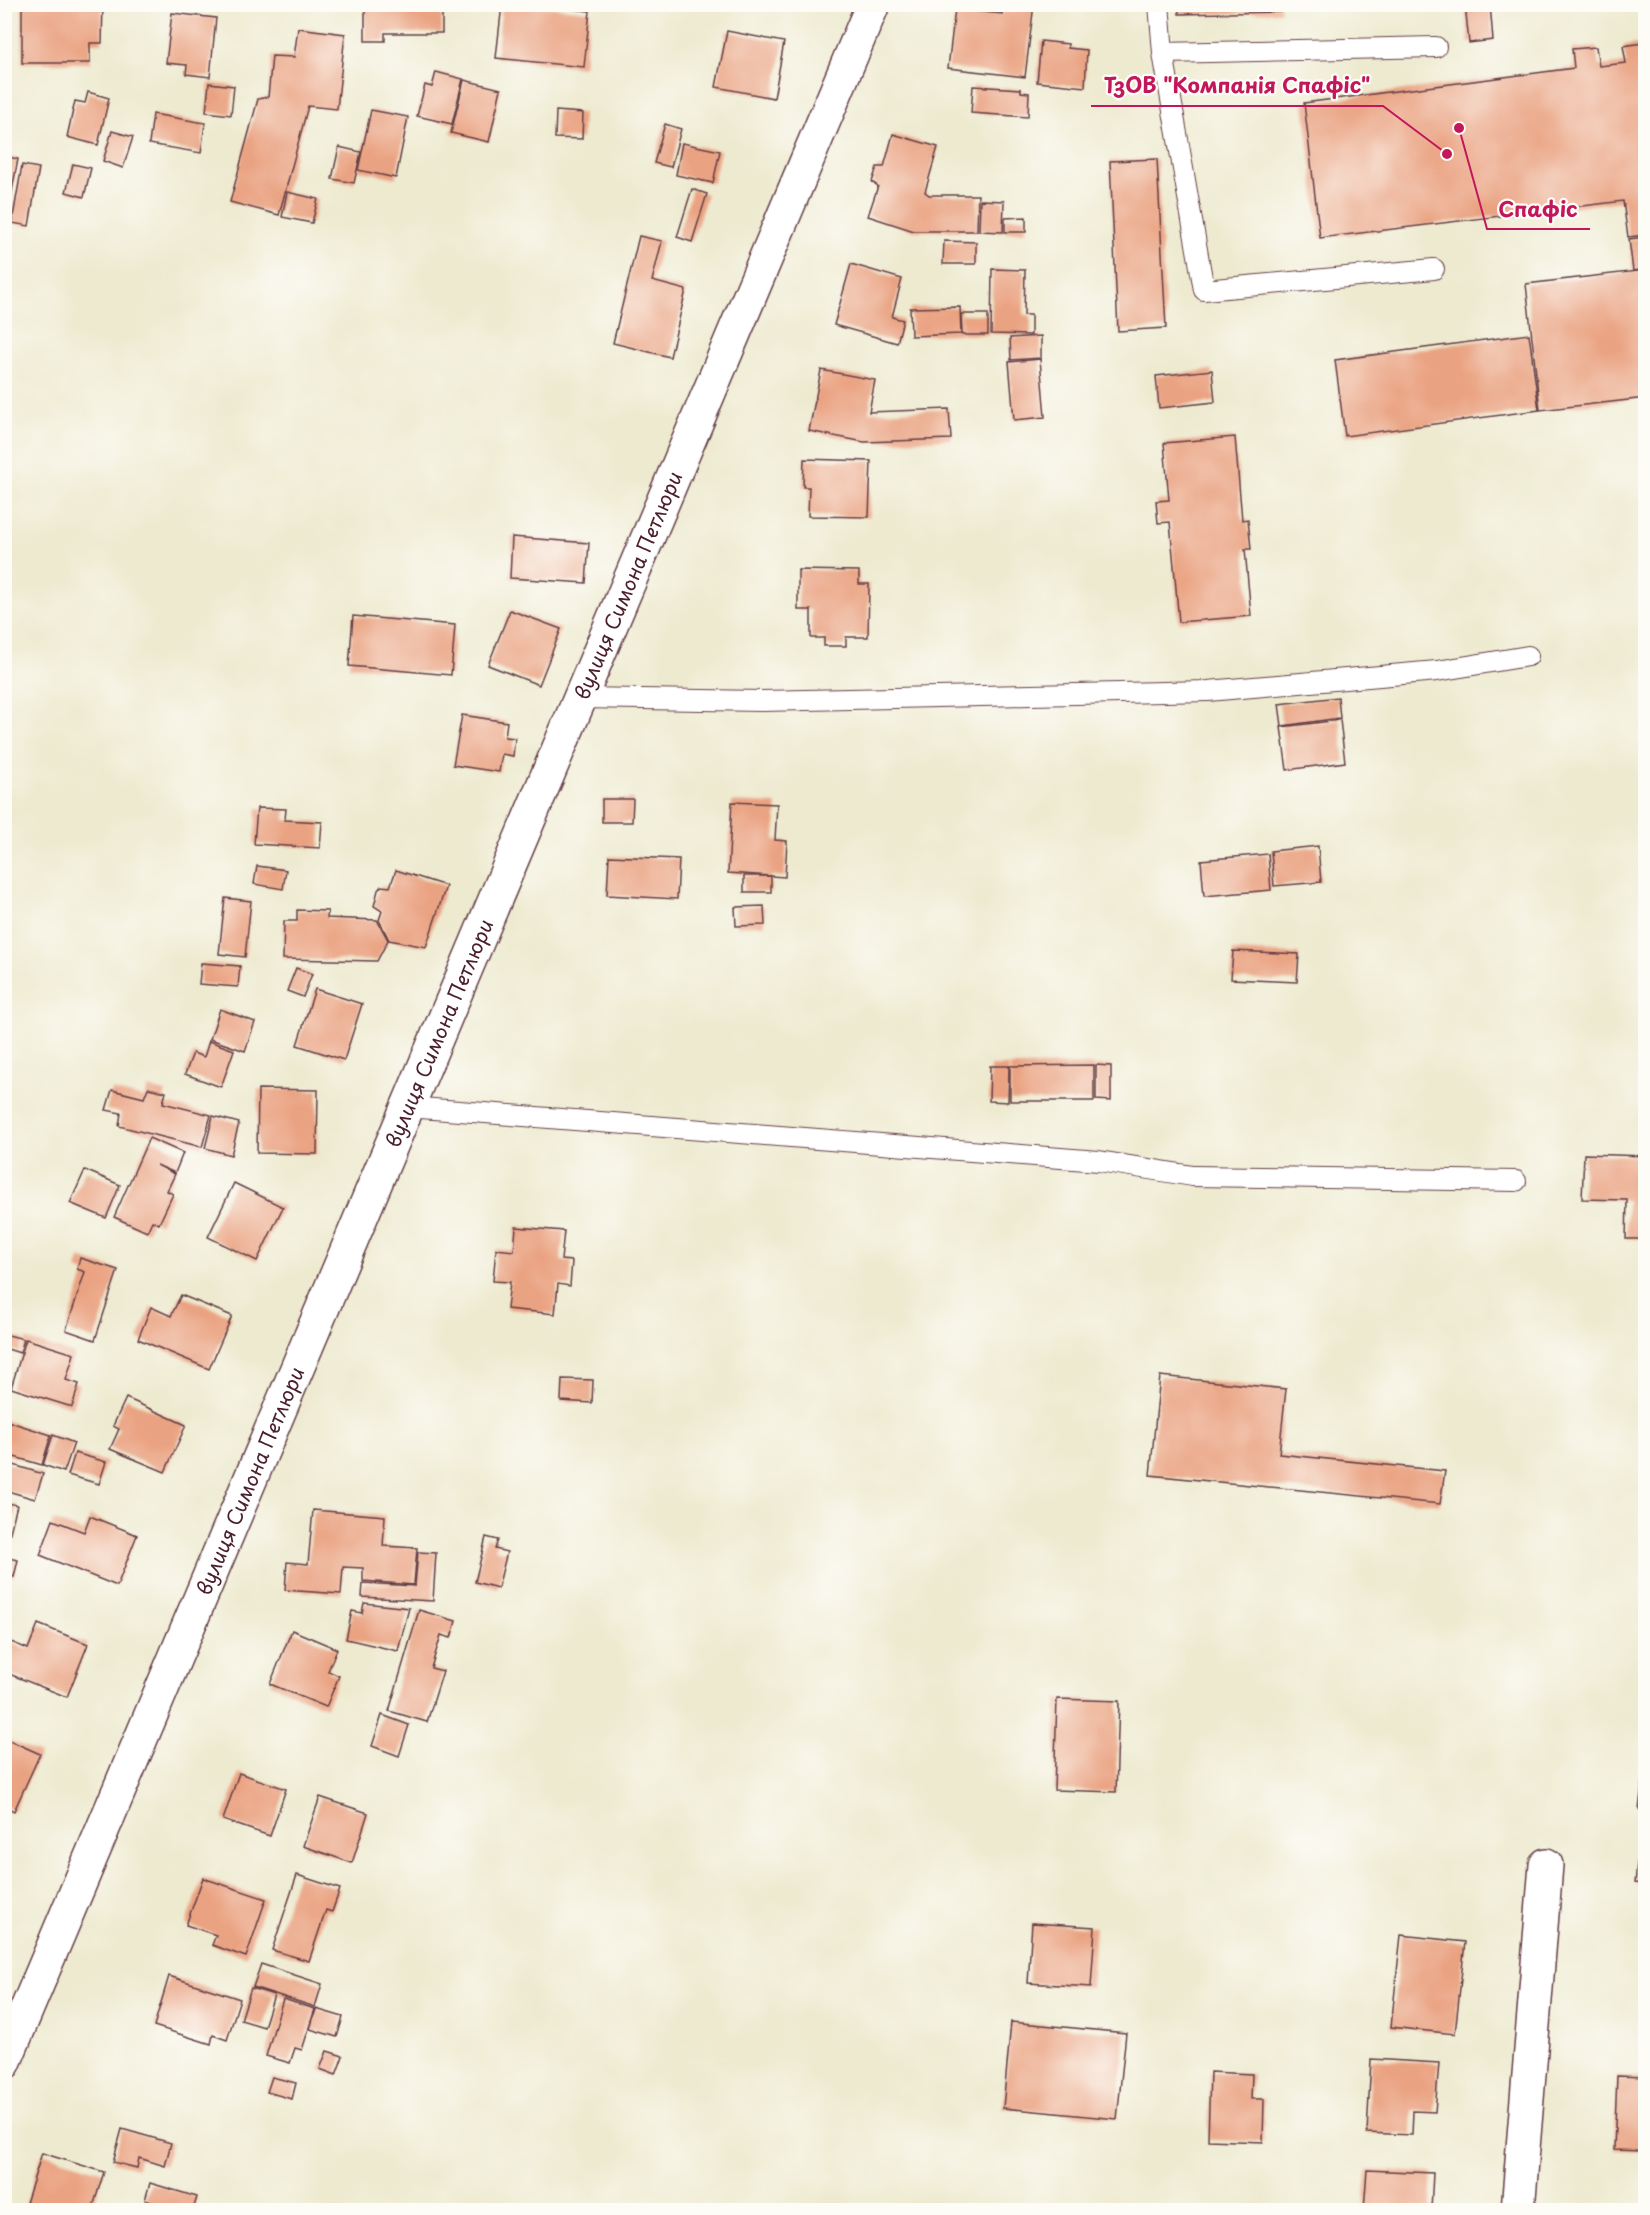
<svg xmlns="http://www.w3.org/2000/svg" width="1650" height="2215" font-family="'Playpen Sans',sans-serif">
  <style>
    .building { fill: #eaa382 }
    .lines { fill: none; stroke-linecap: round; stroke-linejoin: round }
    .service-casing { stroke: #633d44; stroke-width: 22 }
    .minor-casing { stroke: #633d44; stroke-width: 36 }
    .tertiary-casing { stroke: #633d44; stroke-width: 36 }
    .service { stroke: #fff; stroke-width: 20 }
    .minor { stroke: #fff; stroke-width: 33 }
    .tertiary { stroke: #fff; stroke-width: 33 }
    .labels { text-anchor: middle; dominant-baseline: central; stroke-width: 4.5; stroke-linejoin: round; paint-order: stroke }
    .street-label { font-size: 20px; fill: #4a1f2b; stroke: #fdfcf7 }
    .leader { fill: none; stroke: #c2185b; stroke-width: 2 }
    .callout-dot { fill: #c2185b; stroke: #fdfcf7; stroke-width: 2 }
    .callout-label { font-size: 21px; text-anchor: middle; font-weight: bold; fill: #c2185b; stroke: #fdfcf7; stroke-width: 4.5; stroke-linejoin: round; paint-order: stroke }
  </style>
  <rect width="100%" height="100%" fill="#fdfcf7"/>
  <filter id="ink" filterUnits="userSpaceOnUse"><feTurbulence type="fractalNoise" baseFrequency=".0167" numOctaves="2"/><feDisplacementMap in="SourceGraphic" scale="12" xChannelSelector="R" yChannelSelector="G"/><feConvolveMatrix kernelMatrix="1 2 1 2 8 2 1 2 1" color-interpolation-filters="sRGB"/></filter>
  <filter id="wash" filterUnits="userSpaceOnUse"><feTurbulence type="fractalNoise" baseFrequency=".008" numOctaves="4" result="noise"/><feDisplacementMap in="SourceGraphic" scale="24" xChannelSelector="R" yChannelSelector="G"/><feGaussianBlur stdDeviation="1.35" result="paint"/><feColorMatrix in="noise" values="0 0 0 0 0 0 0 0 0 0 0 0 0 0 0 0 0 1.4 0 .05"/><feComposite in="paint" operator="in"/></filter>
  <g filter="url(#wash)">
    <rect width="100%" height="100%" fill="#eeead0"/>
    <g id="blocks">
      <g class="building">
        <polygon points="22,4 103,4 102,43 90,43 90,63 22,63"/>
        <polygon points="365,4 442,4 442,33 385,33 385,41 365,41"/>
        <polygon points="502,4 522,4 590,11 584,67 496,58"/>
        <polygon points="1003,4 1034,4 1025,77 948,68 955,9 1002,14"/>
        <polygon points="1179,4 1280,4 1281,12 1179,14"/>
        <polygon points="1465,4 1490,4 1493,40 1469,43"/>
        <polygon points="172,13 216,18 210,77 186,74 187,65 166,63"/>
        <polygon points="298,28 345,34 337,109 308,106 279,215 230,202 258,99 268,97 272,56 294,57"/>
        <polygon points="727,31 784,42 774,98 716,87"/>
        <polygon points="1041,41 1068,44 1068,48 1087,50 1085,87 1037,82"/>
        <polygon points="1643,43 1646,62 1646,235 1628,237 1623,201 1320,238 1304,103 1574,68 1572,49 1596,47 1599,66 1626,63 1623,46"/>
        <polygon points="436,72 463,79 452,124 417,116 425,85 432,87"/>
        <polygon points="464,80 501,89 489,142 451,133"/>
        <polygon points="209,83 234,86 231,115 206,112"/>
        <polygon points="973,86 1021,89 1021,92 1029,93 1028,117 971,113"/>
        <polygon points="88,92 109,98 98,145 67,137 75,101 85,103"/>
        <polygon points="371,110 408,117 396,178 358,170"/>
        <polygon points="556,111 583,113 582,139 555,138"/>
        <polygon points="153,114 205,123 201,153 149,144"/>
        <polygon points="665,124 681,129 671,167 654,163"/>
        <polygon points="112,131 133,137 123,168 103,161"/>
        <polygon points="893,134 938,147 925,192 929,195 978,195 977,231 914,231 868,216 878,186 872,182 877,167 884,167"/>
        <polygon points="682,143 720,151 713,183 676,175"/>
        <polygon points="339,147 361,152 354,183 332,179"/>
        <polygon points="4,156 18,159 6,222 4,222"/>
        <polygon points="1157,159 1166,328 1118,331 1110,161"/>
        <polygon points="73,164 91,168 84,197 66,192"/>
        <polygon points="22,165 39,168 29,226 12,223"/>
        <polygon points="692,189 707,194 692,242 677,237"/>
        <polygon points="287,192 318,199 312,223 282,217"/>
        <polygon points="980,200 1004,201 1003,232 979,231"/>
        <polygon points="1026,217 1026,232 1005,232 1005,218"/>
        <polygon points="639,236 662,241 652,281 686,290 670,357 613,343"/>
        <polygon points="1646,237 1646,269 1633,271 1629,239"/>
        <polygon points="944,241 976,242 976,264 943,264"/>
        <polygon points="851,264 902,279 892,317 903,320 897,343 834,325"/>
        <polygon points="992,269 1025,270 1024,315 1031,315 1031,335 991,334"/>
        <polygon points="1646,270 1646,398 1540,410 1526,284"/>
        <polygon points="960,307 961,334 911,336 910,308"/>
        <polygon points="961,314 988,314 988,335 962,335"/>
        <polygon points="1529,334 1539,410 1345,436 1335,360"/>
        <polygon points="1041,336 1041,358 1011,360 1010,338"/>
        <polygon points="1040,359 1045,417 1014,420 1009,362"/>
        <polygon points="821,370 875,380 869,412 949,409 951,439 864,442 809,431"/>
        <polygon points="1212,370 1215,402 1159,408 1156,376"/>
        <polygon points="1235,437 1242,520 1248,519 1251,549 1245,549 1251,616 1179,622 1170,522 1158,523 1156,501 1169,500 1164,443"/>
        <polygon points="804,459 871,461 869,517 808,516 809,487 803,487"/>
        <polygon points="512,537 589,543 586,583 510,578"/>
        <polygon points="798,570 859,571 859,584 869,584 868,637 846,637 846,646 824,646 824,638 811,638 811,610 798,610"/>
        <polygon points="510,610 561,629 539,685 488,665"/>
        <polygon points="353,616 455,625 451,675 349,666"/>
        <polygon points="1338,697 1340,718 1282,726 1279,704"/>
        <polygon points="462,715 507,722 505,737 515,738 513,756 502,754 499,772 453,765"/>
        <polygon points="1340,720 1345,762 1287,770 1281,727"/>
        <polygon points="602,799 633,799 632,822 602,822"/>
        <polygon points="732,802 777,804 775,840 787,841 785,877 728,873"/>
        <polygon points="257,808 286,809 285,820 322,822 320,848 254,844"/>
        <polygon points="1318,846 1321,882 1274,886 1271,851"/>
        <polygon points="1268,854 1271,890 1204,896 1201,860"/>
        <polygon points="609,856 679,859 677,899 607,895"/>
        <polygon points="257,866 286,870 283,889 254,884"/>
        <polygon points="396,870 446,886 426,947 389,940 379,920 382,911 374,906 378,890 381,886 390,887"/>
        <rect x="744" y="876" width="27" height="16"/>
        <polygon points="225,898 251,901 245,957 219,954"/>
        <polygon points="764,906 765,925 736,926 735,907"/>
        <polygon points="297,910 328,911 327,918 377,920 388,940 377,961 283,959 284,921 297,921"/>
        <polygon points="1233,951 1299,954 1297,982 1231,979"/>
        <polygon points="201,963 240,966 238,987 199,984"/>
        <polygon points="296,968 312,974 303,997 287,991"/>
        <polygon points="315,989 362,1004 344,1060 297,1045"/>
        <polygon points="220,1009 255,1022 245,1051 210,1039"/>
        <polygon points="209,1041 234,1050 221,1087 185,1074 193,1053 204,1057"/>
        <polygon points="1094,1065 1094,1101 1010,1101 1010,1066"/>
        <polygon points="1096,1065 1111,1066 1111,1101 1096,1100"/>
        <polygon points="990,1066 1009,1066 1008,1102 989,1101"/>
        <polygon points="148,1088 166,1092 163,1103 211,1115 202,1147 119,1126 121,1113 106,1110 112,1090 144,1098"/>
        <polygon points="258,1089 318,1090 317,1154 257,1153"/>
        <polygon points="213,1116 239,1123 231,1155 205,1148"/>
        <polygon points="149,1138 183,1153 175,1173 157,1165 175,1174 167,1191 173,1194 159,1224 152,1221 147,1232 114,1217"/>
        <polygon points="1584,1154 1646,1156 1646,1239 1626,1239 1627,1200 1582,1199"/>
        <polygon points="85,1170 120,1185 106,1218 70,1203"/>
        <polygon points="234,1183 283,1207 257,1261 208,1237"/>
        <polygon points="516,1227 564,1231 561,1260 572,1261 570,1286 558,1284 555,1314 507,1309 510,1282 493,1281 496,1249 514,1251"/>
        <polygon points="80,1258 118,1270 95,1340 66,1330 85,1272 77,1269"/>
        <polygon points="181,1295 232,1316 209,1369 138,1339 151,1307 171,1316"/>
        <polygon points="4,1334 24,1339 20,1353 4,1348"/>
        <polygon points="26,1339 74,1354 66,1380 79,1384 72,1407 11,1388"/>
        <polygon points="1160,1376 1286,1389 1279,1454 1445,1471 1440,1504 1150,1475"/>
        <polygon points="562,1379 593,1380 592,1403 561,1401"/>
        <polygon points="126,1398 186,1425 165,1472 110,1449 119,1429 113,1426"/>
        <polygon points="4,1420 51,1435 42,1465 4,1454"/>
        <polygon points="53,1435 74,1443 64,1472 43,1465"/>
        <polygon points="75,1453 106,1462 99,1484 68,1475"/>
        <polygon points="4,1462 43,1474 35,1499 4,1490"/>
        <polygon points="4,1502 17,1505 5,1552 4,1552"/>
        <polygon points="313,1510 385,1516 383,1546 417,1548 414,1585 363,1581 363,1568 343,1567 341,1594 285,1590 287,1562 308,1564"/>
        <polygon points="90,1516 137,1535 117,1586 40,1555 53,1520 84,1532"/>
        <polygon points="486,1537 498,1540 495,1549 507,1552 498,1588 475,1582"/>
        <polygon points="418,1552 436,1553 433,1601 362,1597 363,1583 415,1586"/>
        <polygon points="4,1557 18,1560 14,1577 4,1575"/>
        <polygon points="364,1603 409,1608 398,1651 346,1639 352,1611 362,1613"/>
        <polygon points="419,1610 456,1621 451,1638 441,1635 431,1668 443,1671 427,1722 389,1711"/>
        <polygon points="38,1624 88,1644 67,1697 4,1672 4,1639 28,1649"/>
        <polygon points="292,1630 337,1649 328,1671 339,1676 326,1707 270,1684"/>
        <polygon points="1057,1699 1119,1701 1116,1792 1054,1790"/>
        <polygon points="382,1715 409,1725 399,1756 372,1746"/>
        <polygon points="4,1738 40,1754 14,1811 4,1806"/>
        <polygon points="1644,1769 1646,1769 1646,1810 1639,1809"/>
        <polygon points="239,1773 286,1789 270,1836 223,1820"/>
        <polygon points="320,1797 368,1813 352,1863 303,1846"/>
        <polygon points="1638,1853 1646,1854 1646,1884 1635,1883"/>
        <polygon points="297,1875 340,1889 332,1912 326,1910 309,1961 272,1950"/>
        <polygon points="203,1878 266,1899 246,1957 212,1945 216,1935 186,1925"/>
        <polygon points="1032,1923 1095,1927 1091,1987 1028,1983"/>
        <polygon points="1401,1935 1465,1942 1455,2034 1391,2027"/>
        <polygon points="261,1964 322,1984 315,2007 253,1987"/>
        <polygon points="169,1976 240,1999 227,2040 213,2035 211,2044 154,2026"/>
        <polygon points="251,1988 274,1995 264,2027 241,2020"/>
        <polygon points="283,1999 315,2009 302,2050 295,2048 290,2063 266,2056"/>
        <polygon points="316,2009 343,2017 337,2037 310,2029"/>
        <polygon points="1011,2022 1126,2033 1117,2119 1003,2108"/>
        <polygon points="327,2051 343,2056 336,2075 320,2069"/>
        <polygon points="1371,2059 1439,2063 1435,2112 1413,2111 1412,2135 1367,2133"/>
        <polygon points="1210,2072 1252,2074 1251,2099 1264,2099 1263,2142 1208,2140"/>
        <polygon points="1617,2076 1646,2077 1646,2151 1614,2150"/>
        <polygon points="272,2077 296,2083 292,2099 267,2092"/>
        <polygon points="122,2129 171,2143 165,2166 139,2158 137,2168 113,2162"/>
        <polygon points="42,2153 104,2172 92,2210 41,2210 25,2206"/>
        <polygon points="1367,2170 1433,2173 1431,2210 1364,2210"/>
        <polygon points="150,2183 197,2197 193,2210 149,2210 151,2202 145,2200"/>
      </g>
    </g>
  </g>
  <g filter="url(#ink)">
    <use href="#blocks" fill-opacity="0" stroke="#633d44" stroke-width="1.5"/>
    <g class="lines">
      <g class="service-casing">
        <g id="service">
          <polyline points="1159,4 1163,53 1436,47"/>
          <polyline points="1163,53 1204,290 1434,269"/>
          <polyline points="581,698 762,701 1208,691 1437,671 1528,656"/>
          <polyline points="408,1107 1099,1161 1193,1176 1516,1181"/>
        </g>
      </g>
      <g class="minor-casing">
        <polyline id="minor" points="1518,2210 1546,1865"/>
      </g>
      <g class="tertiary-casing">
        <g id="tertiary">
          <path id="s1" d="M4,2063L873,4"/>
        </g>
      </g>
      <use href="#service" class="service"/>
      <use href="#minor" class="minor"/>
      <use href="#tertiary" class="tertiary"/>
    </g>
  </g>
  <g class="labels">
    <g class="street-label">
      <text stroke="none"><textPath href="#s1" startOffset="1604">вулиця Симона Петлюри</textPath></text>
      <text stroke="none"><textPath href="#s1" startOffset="1118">вулиця Симона Петлюри</textPath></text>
      <text stroke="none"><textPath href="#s1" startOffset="632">вулиця Симона Петлюри</textPath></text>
    </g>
  </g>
  <path class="leader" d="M1447 154L1383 106H1091M1459 128L1487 229H1590"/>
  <g class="callout-dot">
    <circle cx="1447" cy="154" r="6"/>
    <circle cx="1459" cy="128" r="6"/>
  </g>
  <g class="callout-label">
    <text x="1237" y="93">ТзОВ "Компанія Спафіс"</text>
    <text x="1538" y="217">Спафіс</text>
  </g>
  <rect width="1650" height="2215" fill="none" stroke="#fdfcf7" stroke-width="24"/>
</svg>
